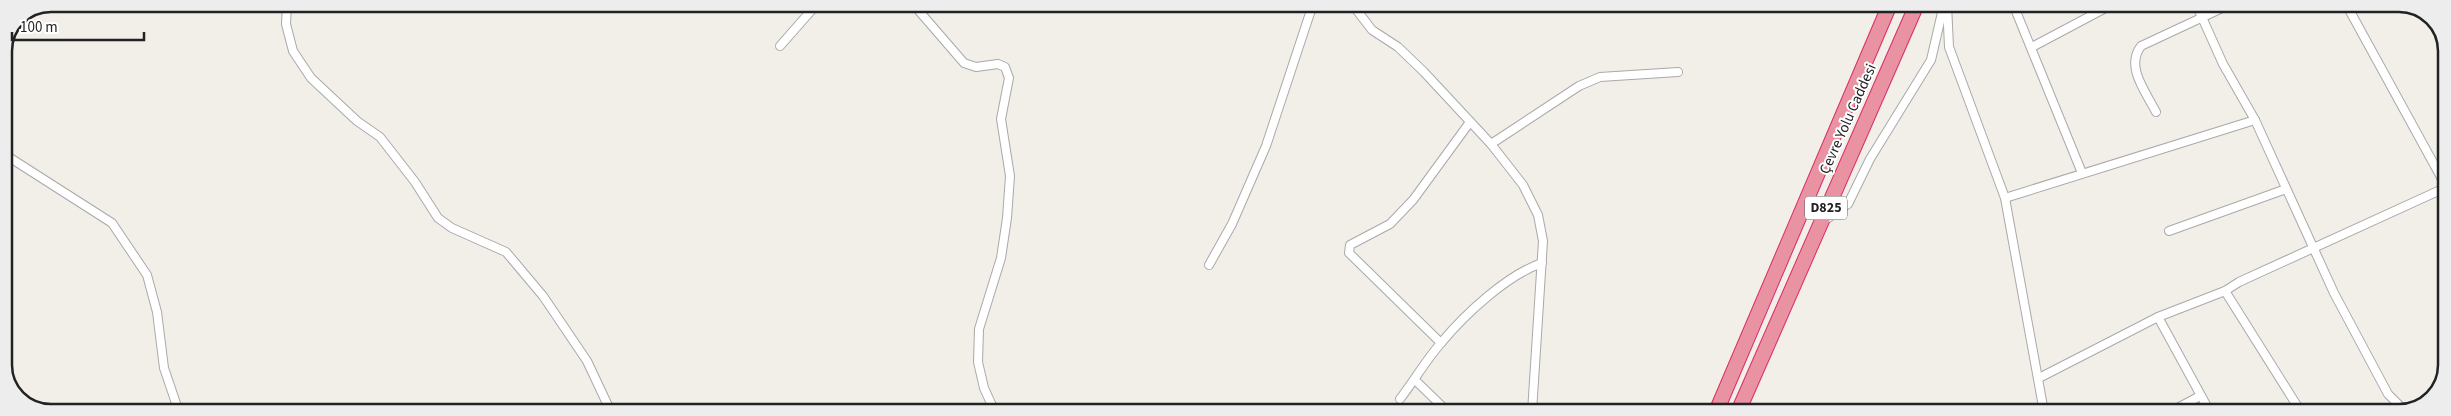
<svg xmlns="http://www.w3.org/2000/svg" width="2451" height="416" font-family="'Source Sans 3',sans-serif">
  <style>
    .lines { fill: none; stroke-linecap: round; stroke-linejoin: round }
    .street-casing { stroke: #a9a9a9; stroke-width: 10 }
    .highway-casing { stroke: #dc2a67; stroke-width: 16 }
    .street { stroke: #fff; stroke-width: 8 }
    .highway { stroke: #e892a2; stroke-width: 14 }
    .labels { text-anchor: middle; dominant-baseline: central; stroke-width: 4; stroke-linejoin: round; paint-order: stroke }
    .shield { fill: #fff; stroke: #646464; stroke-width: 1 }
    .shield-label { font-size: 14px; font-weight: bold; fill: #222 }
    .street-label { font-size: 15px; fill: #222; stroke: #fff }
    .rim { fill: none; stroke: #222; stroke-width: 2.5 }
  </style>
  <rect width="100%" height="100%" fill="#f2efe9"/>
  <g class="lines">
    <g class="street-casing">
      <g id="street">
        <polyline points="287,4 286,24 293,51 311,78 357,121 380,137 415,182 438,218 452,228 506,252 543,296 587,361 611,412"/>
        <polyline points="913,4 964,63 976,67 998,64 1005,67 1009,78 1001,119 1010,176 1007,218 1001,258 979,329 978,362 984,388 995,412"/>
        <polyline points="1352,4 1372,30 1398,47 1424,72 1491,144 1523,185 1538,215 1543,241 1532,412"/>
        <polyline points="1947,4 1949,47 2005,198 2044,412"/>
        <polyline points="2013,4 2082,173"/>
        <polyline points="2196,4 2223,64 2255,120 2334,293 2388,394 2403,409 2406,410"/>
        <polyline points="2346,4 2447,188"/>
        <polyline points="780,46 817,4"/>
        <polyline points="2032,47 2113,4"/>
        <path d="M2156,112C2146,92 2125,67 2141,46L2231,4"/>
        <polyline points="1491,144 1579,86 1600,77 1678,72"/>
        <polyline points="4,154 112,223 147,275 157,312 164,368 179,412"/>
        <polyline points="2005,198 2255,120"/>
        <polyline points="1824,221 1848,204 1870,159 1931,60 1944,4"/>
        <polyline points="2169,231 2286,189"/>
        <polyline points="1209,265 1232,224 1266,146 1313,4"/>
        <polyline points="2225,291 2301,412"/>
        <polyline points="2158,317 2210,412"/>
        <polyline points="1441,343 1349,253 1350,245 1390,224 1413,200 1470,122"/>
        <polyline points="2039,378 2158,317 2225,291 2239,282 2447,187"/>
        <polyline points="1415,380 1448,412"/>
        <path d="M1400,399C1414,381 1426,360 1441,343C1465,314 1507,275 1542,263"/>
        <polyline points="2170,412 2200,396"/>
      </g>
    </g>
    <g class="highway-casing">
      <g id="highway">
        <polyline points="1716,412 1890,4"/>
        <polyline points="1738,412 1917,4"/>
      </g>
    </g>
    <use href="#street" class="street"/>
    <use href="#highway" class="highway"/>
  </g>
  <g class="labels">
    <rect class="shield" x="1805" y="196.5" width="42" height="23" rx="4"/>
    <g class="shield-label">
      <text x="1826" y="208">D825</text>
    </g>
    <g class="street-label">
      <text transform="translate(1848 119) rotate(-66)">Çevre Yolu Caddesi</text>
    </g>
  </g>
  <path d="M0 0H2451V416H0ZM51 12H2399A39 39 0 0 1 2438 51V365A39 39 0 0 1 2399 404H51A39 39 0 0 1 12 365V51A39 39 0 0 1 51 12Z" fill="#ededed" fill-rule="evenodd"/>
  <path class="rim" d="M51 12H2399A39 39 0 0 1 2438 51V365A39 39 0 0 1 2399 404H51A39 39 0 0 1 12 365V51A39 39 0 0 1 51 12Z"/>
  <path d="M12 32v8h132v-8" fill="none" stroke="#222222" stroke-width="2.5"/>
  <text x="20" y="32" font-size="15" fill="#222222" stroke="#ffffff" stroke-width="4" paint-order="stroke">100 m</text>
</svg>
